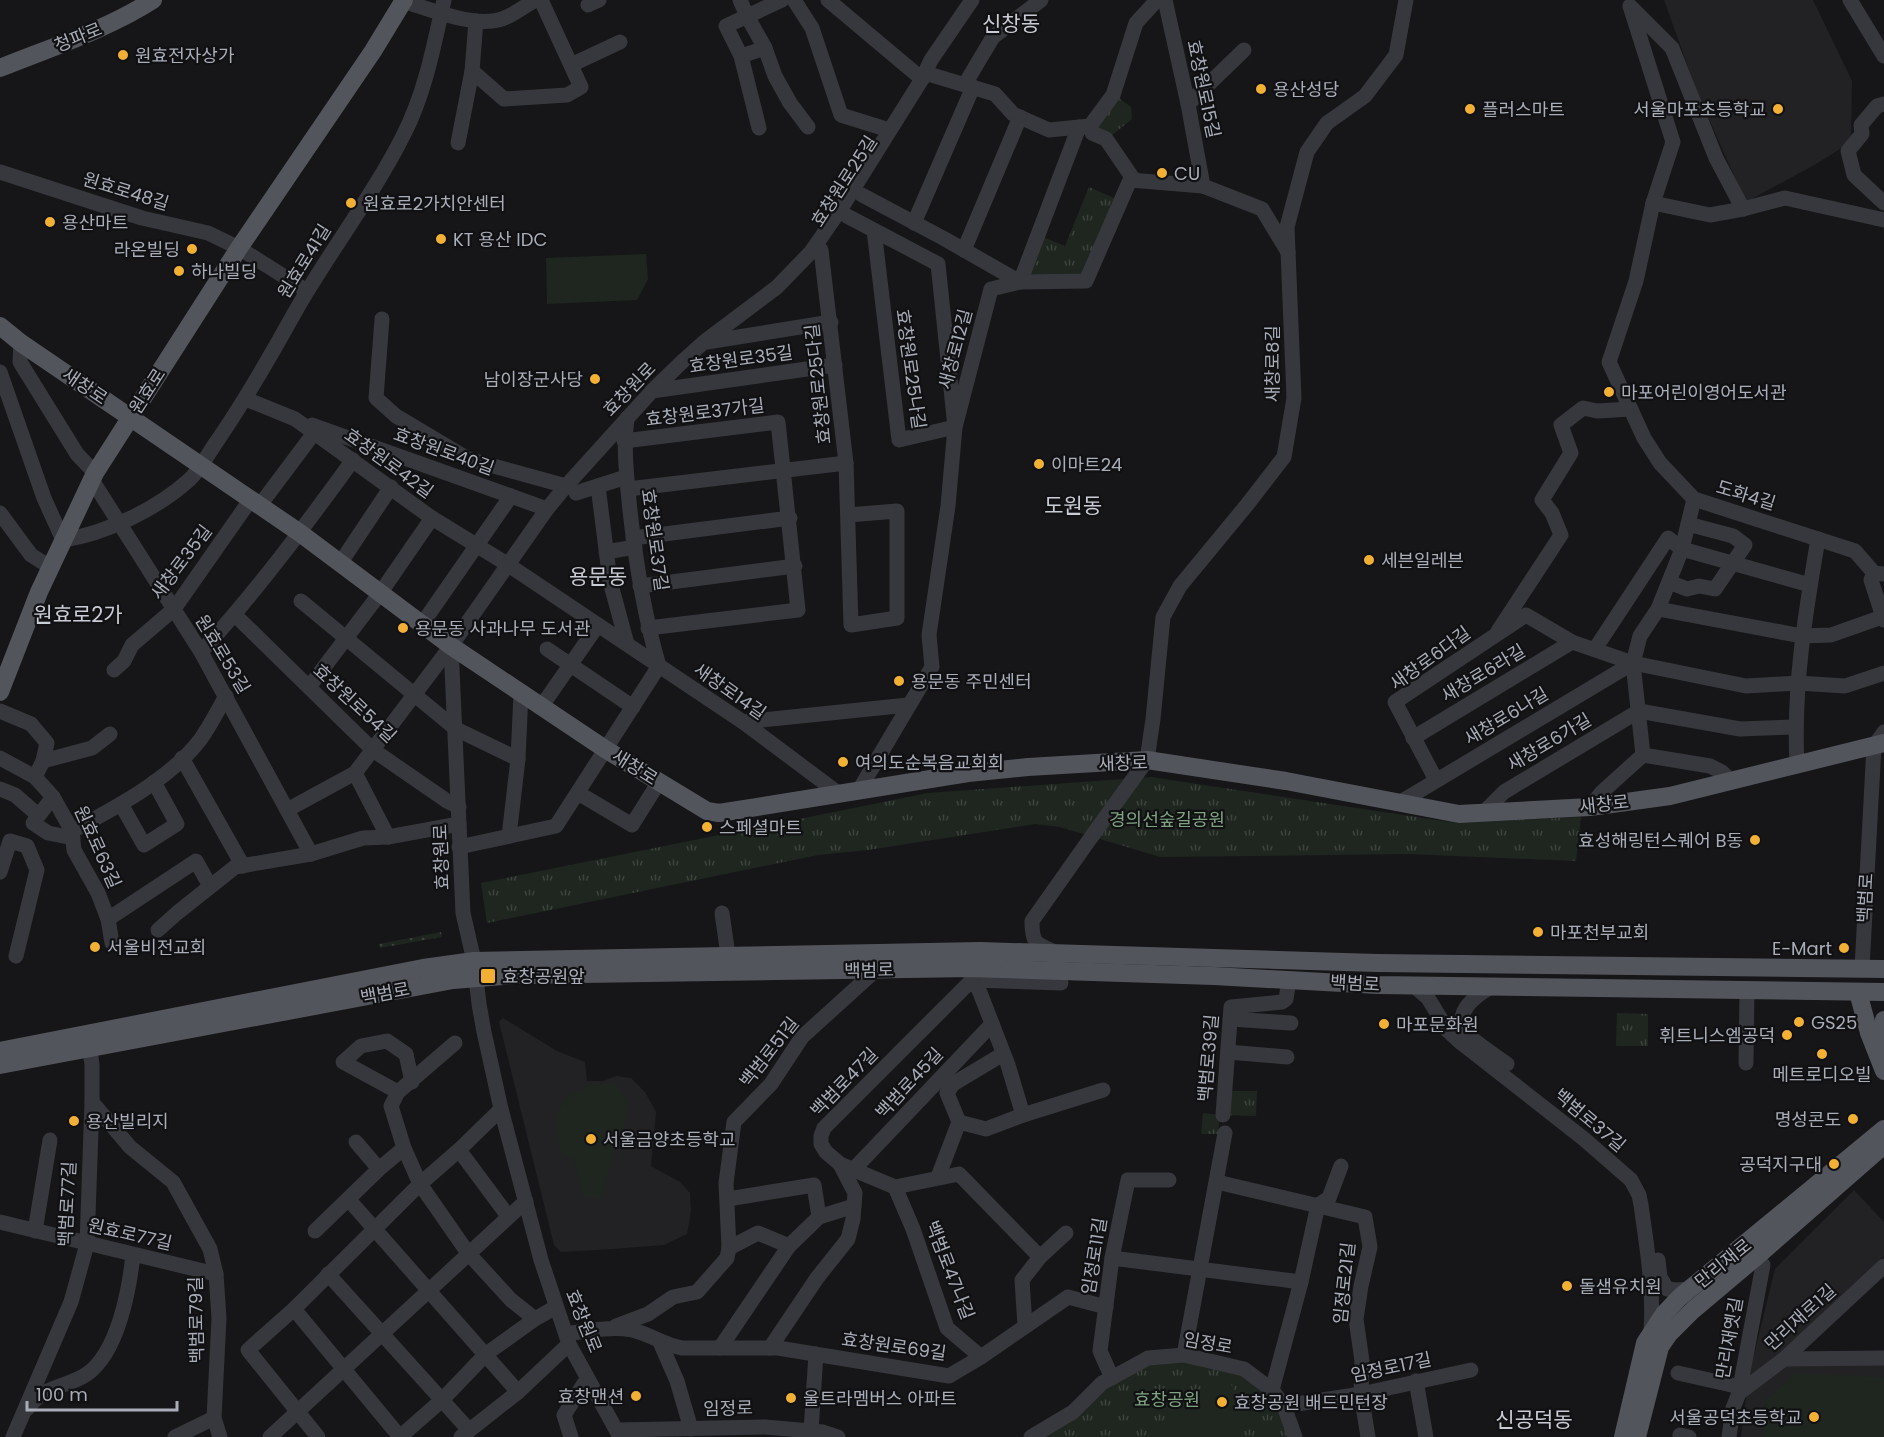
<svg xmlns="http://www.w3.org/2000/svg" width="1884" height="1437" font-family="Poppins,'Noto Sans KR',sans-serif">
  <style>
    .built { fill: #222225 }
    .grass { fill: url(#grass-dots) }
    .park { fill: url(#park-tufts) }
    .pitch { fill: #1e261f }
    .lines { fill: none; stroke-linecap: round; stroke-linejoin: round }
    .minor { stroke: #37383d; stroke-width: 15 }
    .major { stroke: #53555c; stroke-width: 18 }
    .minor-bridge { stroke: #37383d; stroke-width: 15 }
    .poi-dot { fill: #f2b134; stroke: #111113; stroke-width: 2 }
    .labels { text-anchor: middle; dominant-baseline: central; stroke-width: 4.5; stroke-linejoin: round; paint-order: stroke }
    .street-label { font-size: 18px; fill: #a8adb8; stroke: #111113 }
    .poi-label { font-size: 18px; fill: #a8adb8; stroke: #111113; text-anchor: start }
    .park-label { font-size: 18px; fill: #7fa381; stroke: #111113 }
    .quarter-label { font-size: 21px; fill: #c9ccd4; stroke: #111113 }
  </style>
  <defs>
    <pattern id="grass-dots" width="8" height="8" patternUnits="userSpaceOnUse" patternTransform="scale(1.5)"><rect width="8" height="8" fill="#1e261f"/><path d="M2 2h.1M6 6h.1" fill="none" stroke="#3c433d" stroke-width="1.8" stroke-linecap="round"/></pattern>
    <pattern id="park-tufts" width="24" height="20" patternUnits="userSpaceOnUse" patternTransform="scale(1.5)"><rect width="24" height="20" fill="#1e261f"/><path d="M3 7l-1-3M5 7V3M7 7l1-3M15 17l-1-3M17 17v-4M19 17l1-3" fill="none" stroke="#3c433d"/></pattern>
  </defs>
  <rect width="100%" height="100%" fill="#161618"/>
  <g class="built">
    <polygon points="1664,0 1813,0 1852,81 1851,142 1816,164 1746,202 1698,95"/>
    <polygon points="503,1018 557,1051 585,1062 587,1081 603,1081 616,1076 631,1078 645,1092 656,1112 651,1166 680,1182 690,1193 691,1211 687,1234 664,1245 612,1249 561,1252 554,1245 499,1022"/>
    <polygon points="1854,1190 1884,1222 1884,1256 1751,1381 1748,1379 1775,1269"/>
    <polygon points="1787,1362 1884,1365 1884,1437 1741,1437 1746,1397"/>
  </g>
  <polygon class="grass" points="441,932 442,937 380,948 379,944"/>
  <g class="park">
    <polygon points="1116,96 1131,107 1132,119 1111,136 1096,129"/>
    <polygon points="1089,187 1116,199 1081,276 1027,274 1043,237 1065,246"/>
    <polygon points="1151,777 1457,823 1581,817 1576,861 1409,854 1160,857 1060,827 1035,824 868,850 818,855 487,923 481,883 928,793"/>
    <polygon points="1617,1013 1648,1014 1648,1046 1616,1046"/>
    <polygon points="1227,1091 1257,1091 1256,1116 1226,1115"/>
    <polygon points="1203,1113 1220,1115 1218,1134 1201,1134"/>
    <path d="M1162,1361C1230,1367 1264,1364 1289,1437H1044L1104,1386L1129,1372Z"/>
  </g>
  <g class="pitch">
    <polygon points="646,254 648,279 637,300 547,304 546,258"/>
    <polygon points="616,1083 629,1106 600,1199 585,1198 572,1155 562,1157 555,1122 564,1100 588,1085"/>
    <polygon points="1795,1373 1884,1377 1884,1437 1763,1437 1767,1399"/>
    <polygon points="1229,1382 1257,1421 1235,1437 1170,1437 1163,1427"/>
  </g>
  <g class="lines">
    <g class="minor">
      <polyline points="740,0 747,16 765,48 775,76 790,103 808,127"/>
      <polyline points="794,0 812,28 841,115 889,130"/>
      <polyline points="828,0 922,79"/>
      <polyline points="1165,0 1188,104 1203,186"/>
      <polyline points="1850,0 1884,56"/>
      <path d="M403,1C429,9 466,24 492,21C507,20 522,8 535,0"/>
      <polyline points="588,5 599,0"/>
      <polyline points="1630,6 1673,142 1653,203 1636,281 1609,362 1644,438 1660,463 1694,499 1855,551 1874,573 1884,574"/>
      <polyline points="1632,8 1672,48 1716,158 1743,209 1710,215 1653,203"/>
      <polyline points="741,56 726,26 782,0"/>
      <polyline points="571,65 620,42"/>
      <polyline points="472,71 504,99 567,95 581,87 541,0"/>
      <polyline points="925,73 995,94 1013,114 1049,130 1090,126 1113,95 1136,23 1157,0"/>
      <polyline points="965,84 993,37 1041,0"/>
      <polyline points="1188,104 1244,50"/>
      <polyline points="1884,104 1877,106 1861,125 1862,134 1848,151 1854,175 1884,203"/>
      <polyline points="1090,126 1092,133 1106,139 1134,180"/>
      <polyline points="759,128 741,56 765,48"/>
      <polyline points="458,143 472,71 476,21"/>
      <polyline points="0,172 142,218 208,233 239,248 307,291"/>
      <polyline points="862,195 943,238 1020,282 1079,127"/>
      <polyline points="1743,209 1785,198 1884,220"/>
      <polyline points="847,216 938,264 955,427 899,440 874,230"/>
      <polyline points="914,223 973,87"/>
      <polyline points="821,250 846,463 851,625 897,618 897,511 848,515"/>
      <polyline points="964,250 1020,117"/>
      <polyline points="382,319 376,398 396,416 468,459 566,486"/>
      <polyline points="707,342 831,322"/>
      <polyline points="21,343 20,362 77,454 95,473"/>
      <path d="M0,372L44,498L63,540C105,534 157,509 189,480C199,471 207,456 215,444C245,401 270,357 295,312C329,252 373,196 404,134C425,93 434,45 444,0"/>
      <polyline points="652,391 835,365"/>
      <polyline points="246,399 295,419 432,518 507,564 743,722 838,793"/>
      <polyline points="312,425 547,509"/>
      <polyline points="624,441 778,422 798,610 648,628"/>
      <polyline points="92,480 201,652 311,854"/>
      <polyline points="598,486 610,581 627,644"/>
      <polyline points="628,489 846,463"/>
      <polyline points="576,493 626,477"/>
      <polyline points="1694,499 1682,549 1658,609 1640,636 1633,663 1643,755 1710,766 1722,772 1732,782"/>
      <polyline points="260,505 314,433"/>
      <polyline points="0,513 31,555 50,567"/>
      <polyline points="633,538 790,518"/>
      <polyline points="606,552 635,547"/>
      <polyline points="341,562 391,487"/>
      <polyline points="1874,573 1871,580 1884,620"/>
      <polyline points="1669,582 1687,589 1699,586 1715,589 1745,545 1733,536 1688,524"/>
      <polyline points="640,586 795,566"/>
      <polyline points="301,601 456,729 518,759 521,693"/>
      <polyline points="1658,609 1802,636 1831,635 1882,617"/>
      <polyline points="235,615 373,750 447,801 459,807"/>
      <polyline points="422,624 511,496"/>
      <polyline points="1498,631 1561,535 1552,513 1542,500 1571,453 1561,425 1583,408 1597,411 1631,409"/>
      <polyline points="451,646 463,913 474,961 479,1004 484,1032 501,1109 541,1260 569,1344 620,1437"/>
      <polyline points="547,649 633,707"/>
      <polyline points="1595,649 1668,538 1682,549 1810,585"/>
      <path d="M201,652C256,592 305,526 353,460"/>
      <polyline points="114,670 124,661 132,645 174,609 251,499"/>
      <polyline points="309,687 381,592 432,518"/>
      <polyline points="541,707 598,625"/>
      <polyline points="0,711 31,724 47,743 43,761 35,777"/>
      <polyline points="743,722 908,705"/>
      <polyline points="1413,738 1572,642"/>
      <polyline points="0,758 35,777 53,797 72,831 74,850 98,893 108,919 112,943"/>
      <polyline points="182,758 243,866"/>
      <polyline points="43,761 92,748 110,734"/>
      <path d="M1797,765C1793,688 1805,615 1818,539"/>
      <polyline points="355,773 388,837"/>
      <polyline points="1436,780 1395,702 1526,615 1572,642 1633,663 1746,686 1798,683 1845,686 1884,673"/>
      <polyline points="1131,782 1147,760 1153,719 1163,617 1180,586 1246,506 1284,457 1294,398 1287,227 1307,152 1327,123 1365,96 1396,55 1406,0"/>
      <polyline points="0,789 15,795 38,815"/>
      <polyline points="859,790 932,667 929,635 948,506 955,427 991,289 1020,282 1086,281 1130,180 1203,186 1262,209 1288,252"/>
      <polyline points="578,793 632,825 659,782"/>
      <polyline points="53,797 33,823 48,833 73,838"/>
      <polyline points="1399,803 1633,663"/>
      <polyline points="121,804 144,845 177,824 154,782"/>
      <polyline points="1590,807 1602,792 1643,755"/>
      <polyline points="287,810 355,773 451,646 547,509 566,486 652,391 684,360 704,342 777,287 811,252 842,207 922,79 931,60 972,0"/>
      <polyline points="1484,812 1504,792 1639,711 1740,729 1795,727"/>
      <path d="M72,831C115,808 170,779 200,740C210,726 218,710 226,696"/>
      <polyline points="509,836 518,759"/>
      <path d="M459,847L556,826L659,666C644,615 636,564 630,511C627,479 623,449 627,418"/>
      <polyline points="0,872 10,841 27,846 37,870 16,956"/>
      <polyline points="722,913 728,955"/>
      <polyline points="108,919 196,861 210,886"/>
      <polyline points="158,930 177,913 235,867 311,854 363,838 388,837 459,824"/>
      <path d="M1057,953C1036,943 1032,945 1032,921L1092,836"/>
      <polyline points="1862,968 1874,746 1884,732"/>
      <polyline points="971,973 972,980 979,990 1008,1065 1023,1115"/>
      <polyline points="972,980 1061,983"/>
      <path d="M1413,985L1428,998L1448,1031L1459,1041L1584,1139L1631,1180L1639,1195L1641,1205C1647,1248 1654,1289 1651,1332"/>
      <path d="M1492,986C1477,995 1454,1010 1465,1031C1469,1038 1498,1058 1507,1064"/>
      <polyline points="1230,1019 1291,1023"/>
      <polyline points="455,1043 398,1092 391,1106 404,1148 420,1184 468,1253 511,1300 535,1319 556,1307"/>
      <polyline points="1228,1052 1287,1057"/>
      <polyline points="1003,1054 953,1084 947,1093 959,1122 986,1129 1023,1115 1103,1090"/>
      <polyline points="1746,1063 1747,990"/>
      <polyline points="398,1092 343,1062 361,1046 387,1041 406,1054 412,1082"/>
      <polyline points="92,1102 130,1147 173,1182 210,1249 216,1274 219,1318 214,1418 220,1437"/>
      <polyline points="1223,1115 1231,1007 1282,1002 1286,999 1289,980"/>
      <polyline points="356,1142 379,1169"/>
      <polyline points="459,1150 508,1216"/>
      <polyline points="840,1164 895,1187 959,1174 1040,1257"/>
      <polyline points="854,1169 992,1024"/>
      <polyline points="938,1177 959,1122"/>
      <polyline points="1217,1182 1365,1217 1370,1247 1361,1286 1356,1319 1362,1361 1361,1394 1368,1437"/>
      <polyline points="895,1187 913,1229 947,1328 981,1357"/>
      <polyline points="728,1199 814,1185 819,1217"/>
      <polyline points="349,1200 518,1392"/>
      <polyline points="0,1222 216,1274"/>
      <polyline points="35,1231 50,1140"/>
      <polyline points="315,1231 379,1169 404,1148"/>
      <polyline points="729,1248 758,1233 789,1246"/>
      <polyline points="1112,1258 1301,1282"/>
      <polyline points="1658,1260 1660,1277 1667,1289 1677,1290 1690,1289"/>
      <polyline points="328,1274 469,1430"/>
      <polyline points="294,1309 400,1437"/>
      <polyline points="616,1326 648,1314 673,1297 697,1292 727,1258 729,1248 726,1183 734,1122 771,1084 802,1037 876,970"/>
      <polyline points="1025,1326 1022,1280 1040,1257 1066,1233"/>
      <path d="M566,1334C587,1331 611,1326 632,1330C650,1334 664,1345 682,1348H778L949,1376L981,1357L1068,1297L1106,1307"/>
      <polyline points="660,1342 677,1381 691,1429"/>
      <polyline points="720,1348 789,1246 819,1217 854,1206"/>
      <polyline points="770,1348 817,1278 848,1239 853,1219 855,1193 840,1164 826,1152 821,1144 821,1136 824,1128 972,980"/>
      <polyline points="1184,1355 1225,1133"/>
      <polyline points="1784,1359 1884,1358"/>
      <polyline points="1678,1373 1736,1386 1739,1393 1784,1359 1884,1266"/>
      <polyline points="1112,1378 1100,1351 1112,1258 1128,1180 1169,1180"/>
      <polyline points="1416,1381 1426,1437"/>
      <polyline points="1272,1390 1301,1282 1318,1205 1329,1198 1341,1166"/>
      <polyline points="1284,1406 1361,1394 1471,1370"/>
      <path d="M27,1409C32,1403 38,1396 44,1393C58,1385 74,1383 87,1374C118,1352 129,1291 133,1255"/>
      <polyline points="617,1430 765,1427 823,1432 838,1437"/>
      <polyline points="811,1431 816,1354"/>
      <polyline points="1680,1435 1689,1437"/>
      <polyline points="13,1437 71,1302 87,1244 92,1102 92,1065 90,1049 85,1039"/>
      <polyline points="175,1437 214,1418"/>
      <polyline points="270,1437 526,1201"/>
      <polyline points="318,1437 248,1350 294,1309 420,1184 459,1150 501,1109"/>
      <polyline points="400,1437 442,1400 486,1354 535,1319"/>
      <polyline points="461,1437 518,1392 569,1344"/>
      <polyline points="571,1437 564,1415 587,1379"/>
      <polyline points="1031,1437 1073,1412 1102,1383 1128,1369 1148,1358 1184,1355 1244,1369 1272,1390 1284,1406 1295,1437"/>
      <polyline points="1729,1437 1733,1408 1739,1393 1763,1265 1756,1257"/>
    </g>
    <g class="major">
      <path d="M0,68C52,47 106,30 153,0"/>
      <polyline points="0,326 21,343 300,533 451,646 605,749 707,811 719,813 968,773 1028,767 1147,760 1286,781 1459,814 1590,807 1670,796 1884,743"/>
      <polyline points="0,692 39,592 95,473 239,248 373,51 404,0"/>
      <polyline points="1858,992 1869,1033 1884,1071"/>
      <polyline points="1884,1020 1882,1035 1884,1041"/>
      <polyline points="0,1051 423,968 474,961 980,951 1377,963 1884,969"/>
      <polyline points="0,1065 453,980 516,975 971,968 1214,976 1378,985 1884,992"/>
      <polyline points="1623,1437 1645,1343 1664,1314 1680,1297 1884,1129"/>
      <polyline points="1637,1437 1660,1347 1669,1334 1693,1310 1756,1257 1884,1145"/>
    </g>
    <polyline class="minor-bridge" points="1092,836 1131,782"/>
  </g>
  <g class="poi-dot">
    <circle cx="123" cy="55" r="6"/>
    <circle cx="1261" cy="89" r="6"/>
    <circle cx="1470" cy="109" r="6"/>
    <circle cx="1778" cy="109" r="6"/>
    <circle cx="1162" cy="173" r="6"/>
    <circle cx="351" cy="203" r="6"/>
    <circle cx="50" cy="222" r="6"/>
    <circle cx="441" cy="239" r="6"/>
    <circle cx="192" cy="249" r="6"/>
    <circle cx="179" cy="271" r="6"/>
    <circle cx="595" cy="379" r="6"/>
    <circle cx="1609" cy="392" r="6"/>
    <circle cx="1039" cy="464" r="6"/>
    <circle cx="1369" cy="560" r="6"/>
    <circle cx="403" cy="628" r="6"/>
    <circle cx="899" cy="681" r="6"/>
    <circle cx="843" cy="762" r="6"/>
    <circle cx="707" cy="827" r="6"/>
    <circle cx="1755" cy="840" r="6"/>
    <circle cx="1538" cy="932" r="6"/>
    <circle cx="95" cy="947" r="6"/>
    <circle cx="1844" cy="948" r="6"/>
    <rect x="480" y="968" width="16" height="16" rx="3"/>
    <circle cx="1799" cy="1022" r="6"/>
    <circle cx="1384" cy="1024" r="6"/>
    <circle cx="1787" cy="1035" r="6"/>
    <circle cx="1822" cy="1054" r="6"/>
    <circle cx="1853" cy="1119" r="6"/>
    <circle cx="74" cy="1121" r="6"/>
    <circle cx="591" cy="1139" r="6"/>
    <circle cx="1834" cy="1164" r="6"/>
    <circle cx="1567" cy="1286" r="6"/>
    <circle cx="636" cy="1396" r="6"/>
    <circle cx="791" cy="1398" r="6"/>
    <circle cx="1222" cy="1402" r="6"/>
    <circle cx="1814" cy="1417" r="6"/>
  </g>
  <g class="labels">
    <g class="street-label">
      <text transform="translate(78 37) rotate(-22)">청파로</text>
      <text transform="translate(1204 89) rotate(78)">효창원로15길</text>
      <text transform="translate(844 181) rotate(-57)">효창원로25길</text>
      <text transform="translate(126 191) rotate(17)">원효로48길</text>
      <text transform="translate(304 261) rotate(-58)">원효로41길</text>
      <text transform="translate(955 349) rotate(-75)">새창로12길</text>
      <text transform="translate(741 359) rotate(-8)">효창원로35길</text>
      <text transform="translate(1272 364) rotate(-90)">새창로8길</text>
      <text transform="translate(911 369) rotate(82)">효창원로25나길</text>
      <text transform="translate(818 384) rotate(-96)">효창원로25다길</text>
      <text transform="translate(85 386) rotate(34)">새창로</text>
      <text transform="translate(629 389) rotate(-46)">효창원로</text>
      <text transform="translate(147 391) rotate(-57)">원효로</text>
      <text transform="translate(705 412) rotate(-7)">효창원로37가길</text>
      <text transform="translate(444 451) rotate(20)">효창원로40길</text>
      <text transform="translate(389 463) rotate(36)">효창원로42길</text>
      <text transform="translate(1746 495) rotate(17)">도화4길</text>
      <text transform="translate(655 540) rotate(82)">효창원로37길</text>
      <text transform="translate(181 562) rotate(-53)">새창로35길</text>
      <text transform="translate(223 654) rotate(59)">원효로53길</text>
      <text transform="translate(1430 658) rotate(-36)">새창로6다길</text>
      <text transform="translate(1483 673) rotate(-31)">새창로6라길</text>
      <text transform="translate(730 691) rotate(35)">새창로14길</text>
      <text transform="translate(355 703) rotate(43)">효창원로54길</text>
      <text transform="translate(1506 716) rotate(-31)">새창로6나길</text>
      <text transform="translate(1549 742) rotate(-31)">새창로6가길</text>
      <text transform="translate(1123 763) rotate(-2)">새창로</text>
      <text transform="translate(635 767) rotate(32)">새창로</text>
      <text transform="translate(1604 804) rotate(-6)">새창로</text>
      <text transform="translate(98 847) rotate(66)">원효로63길</text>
      <text transform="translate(441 857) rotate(-92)">효창원로</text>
      <text transform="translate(1865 898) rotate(-87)">백범로</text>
      <text transform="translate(869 970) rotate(-1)">백범로</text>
      <text transform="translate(1355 983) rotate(3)">백범로</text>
      <text transform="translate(385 993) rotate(-11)">백범로</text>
      <text transform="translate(769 1052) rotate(-52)">백범로51길</text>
      <text transform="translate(1208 1058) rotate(-85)">백범로39길</text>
      <text transform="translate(844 1082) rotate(-46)">백범로47길</text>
      <text transform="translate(909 1083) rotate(-47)">백범로45길</text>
      <text transform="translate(1590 1120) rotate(40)">백범로37길</text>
      <text transform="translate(67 1204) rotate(-87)">백범로77길</text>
      <text transform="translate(130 1234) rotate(13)">원효로77길</text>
      <text transform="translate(1094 1256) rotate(-81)">임정로11길</text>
      <text transform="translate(1723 1263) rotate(-39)">만리재로</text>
      <text transform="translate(950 1270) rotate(69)">백범로47나길</text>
      <text transform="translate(1344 1283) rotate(-84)">임정로21길</text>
      <text transform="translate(1800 1317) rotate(-42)">만리재로1길</text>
      <text transform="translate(196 1320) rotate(-91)">백범로79길</text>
      <text transform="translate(584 1321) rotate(68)">효창원로</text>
      <text transform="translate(1729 1338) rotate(-80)">만리재옛길</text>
      <text transform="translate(1208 1343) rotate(10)">임정로</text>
      <text transform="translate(894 1346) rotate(8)">효창원로69길</text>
      <text transform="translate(1391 1367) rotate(-12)">임정로17길</text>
      <text transform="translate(728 1408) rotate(-1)">임정로</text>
    </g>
    <g class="poi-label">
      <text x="135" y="55">원효전자상가</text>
      <text x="1273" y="89">용산성당</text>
      <text x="1482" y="109">플러스마트</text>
      <text x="1766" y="109" text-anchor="end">서울마포초등학교</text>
      <text x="1174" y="173">CU</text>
      <text x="363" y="203">원효로2가치안센터</text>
      <text x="62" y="222">용산마트</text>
      <text x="453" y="239">KT 용산 IDC</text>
      <text x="180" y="249" text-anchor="end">라온빌딩</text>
      <text x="191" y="271">하나빌딩</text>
      <text x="583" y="379" text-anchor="end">남이장군사당</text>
      <text x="1621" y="392">마포어린이영어도서관</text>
      <text x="1051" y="464">이마트24</text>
      <text x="1381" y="560">세븐일레븐</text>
      <text x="415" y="628">용문동 사과나무 도서관</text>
      <text x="911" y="681">용문동 주민센터</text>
      <text x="855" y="762">여의도순복음교회회</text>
      <text x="719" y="827">스페셜마트</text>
      <text x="1743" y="840" text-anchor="end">효성해링턴스퀘어 B동</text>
      <text x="1550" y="932">마포천부교회</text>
      <text x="107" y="947">서울비전교회</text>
      <text x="1832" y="948" text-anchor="end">E-Mart</text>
      <text x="502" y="976">효창공원앞</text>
      <text x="1811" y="1022">GS25</text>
      <text x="1396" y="1024">마포문화원</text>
      <text x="1775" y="1035" text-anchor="end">휘트니스엠공덕</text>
      <text x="1822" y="1074" text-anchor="middle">메트로디오빌</text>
      <text x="1841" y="1119" text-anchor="end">명성콘도</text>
      <text x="86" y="1121">용산빌리지</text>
      <text x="603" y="1139">서울금양초등학교</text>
      <text x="1822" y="1164" text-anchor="end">공덕지구대</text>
      <text x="1579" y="1286">돌샘유치원</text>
      <text x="624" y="1396" text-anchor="end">효창맨션</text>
      <text x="803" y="1398">울트라멤버스 아파트</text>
      <text x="1234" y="1402">효창공원 배드민턴장</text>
      <text x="1802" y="1417" text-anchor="end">서울공덕초등학교</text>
    </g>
    <g class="park-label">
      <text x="1167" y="819">경의선숲길공원</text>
      <text x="1167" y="1399">효창공원</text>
    </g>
    <g class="quarter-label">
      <text x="1011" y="23">신창동</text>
      <text x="1073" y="505">도원동</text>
      <text x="598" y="576">용문동</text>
      <text x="78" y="614">원효로2가</text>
      <text x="1534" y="1419">신공덕동</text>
    </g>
  </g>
  <path d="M27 1401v9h150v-9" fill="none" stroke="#a8adb8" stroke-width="3"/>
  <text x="36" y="1401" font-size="18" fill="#a8adb8" stroke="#111113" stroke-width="4.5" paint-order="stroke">100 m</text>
</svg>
